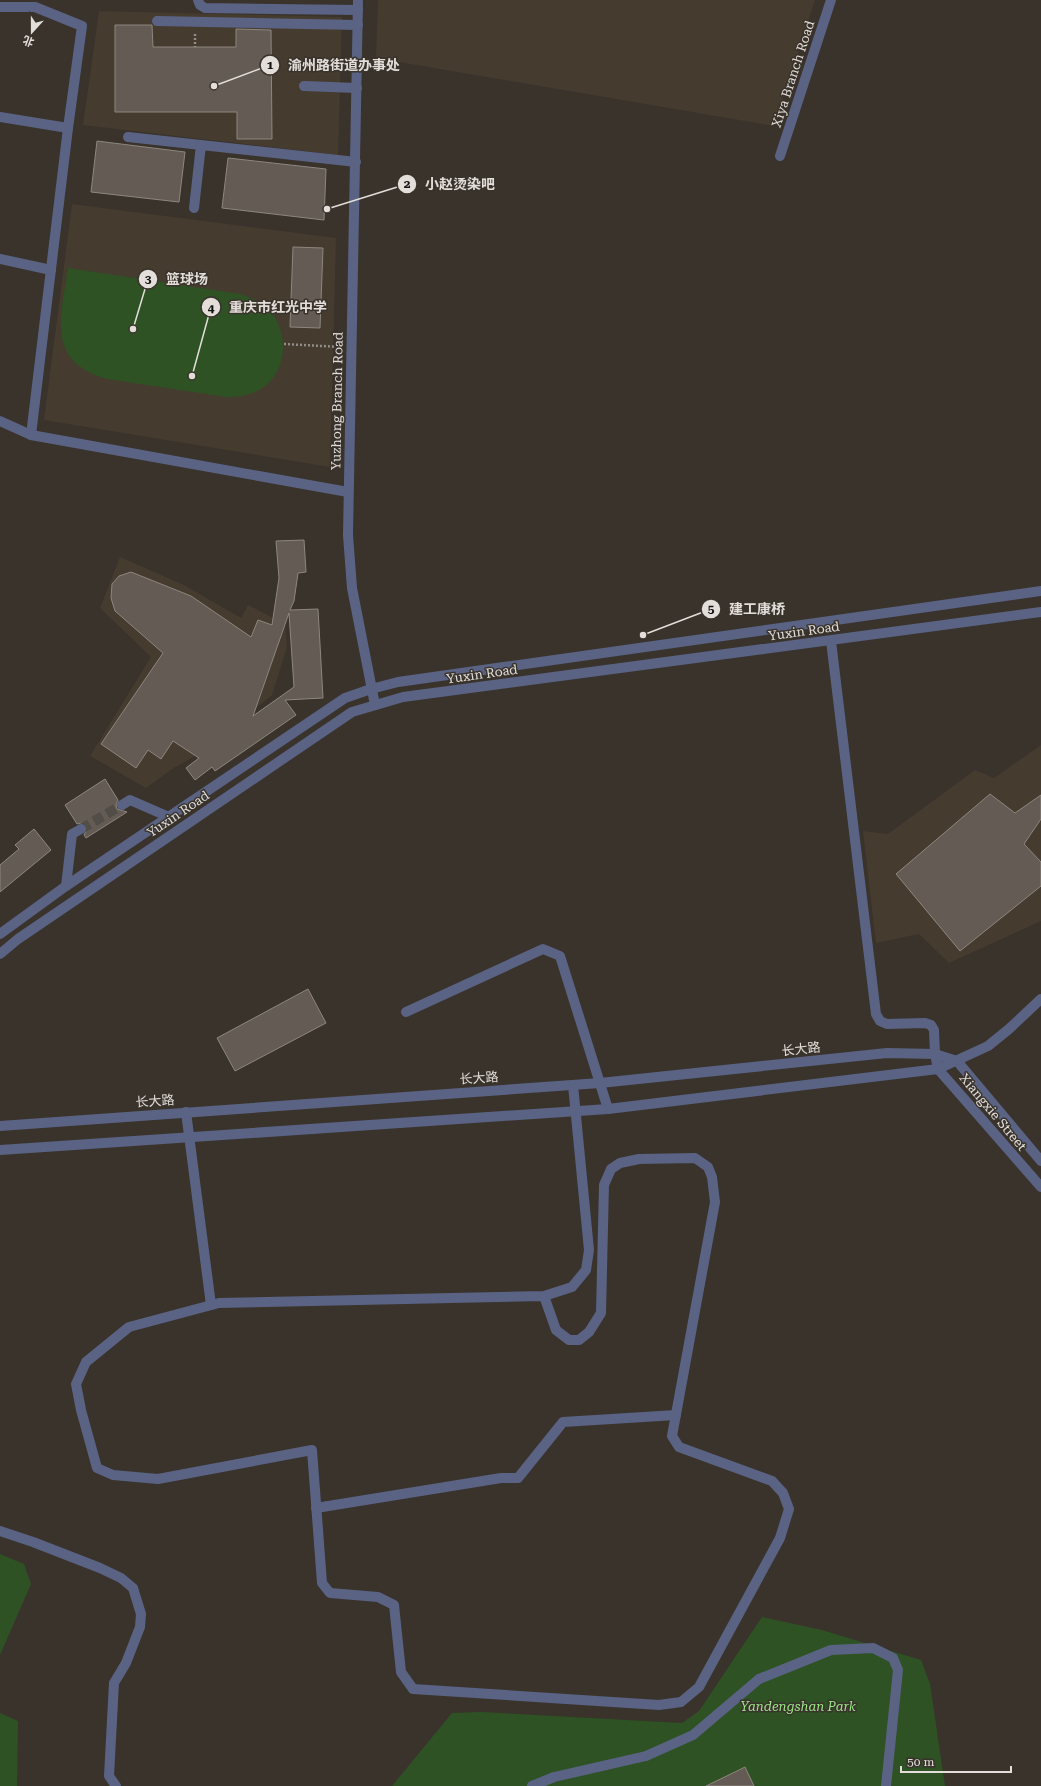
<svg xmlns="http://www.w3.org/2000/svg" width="1041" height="1786" font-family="'Roboto Serif','Noto Sans SC',serif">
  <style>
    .built { fill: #463b2f }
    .green { fill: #2e5224 }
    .building { fill: #635b54; stroke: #8e877f; fill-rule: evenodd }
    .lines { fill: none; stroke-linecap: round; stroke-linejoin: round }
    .minor-tunnel { stroke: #524d46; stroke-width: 10; stroke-dasharray: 10 5; stroke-linecap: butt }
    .path { stroke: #928d88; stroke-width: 2.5; stroke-dasharray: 2 2; stroke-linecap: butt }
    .minor { stroke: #5a6384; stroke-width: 10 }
    .labels { text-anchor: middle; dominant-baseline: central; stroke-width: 3; stroke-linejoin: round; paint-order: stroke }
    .street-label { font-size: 13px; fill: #e3deda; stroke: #39332c }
    .park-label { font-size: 13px; font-style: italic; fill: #9be788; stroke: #39332c }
    .leader { fill: none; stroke: #e3deda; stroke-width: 1.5 }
    .callout-dot { fill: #e3deda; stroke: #39332c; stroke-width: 1.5 }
    .mark-label { font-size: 12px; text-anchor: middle; font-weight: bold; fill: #111 }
    .callout-label { font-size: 14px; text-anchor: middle; font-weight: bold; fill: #e3deda; stroke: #39332c; stroke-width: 3; stroke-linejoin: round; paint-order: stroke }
  </style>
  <rect width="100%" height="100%" fill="#39332c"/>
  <g class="built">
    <polygon points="378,0 815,0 774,126 376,58"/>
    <polygon points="99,11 342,17 338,155 83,125"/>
    <polygon points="72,204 336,238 330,467 44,420"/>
    <polygon points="120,557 184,585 241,618 248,605 285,624 287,647 272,695 195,756 172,769 146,788 90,756 151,657 100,608"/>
    <polygon points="1041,745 1041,921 949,963 919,934 876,943 863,831 888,834 975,770 994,778"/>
  </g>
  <g class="green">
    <path d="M68,268L240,294C251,298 263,302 271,312C290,335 287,375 259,390C248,396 238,397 226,397L107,379C45,362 61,316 68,268Z"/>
    <polygon points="0,1554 24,1564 31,1584 0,1655"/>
    <polygon points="762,1617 822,1630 921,1660 930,1684 945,1786 392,1786 452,1713 482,1712 682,1723 699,1711"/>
    <polygon points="0,1713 18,1721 17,1786 0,1786"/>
  </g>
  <g class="building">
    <polygon points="115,25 152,25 153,47 236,47 236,29 271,30 272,139 237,139 237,112 115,112"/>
    <polygon points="97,141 185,152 179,202 91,192"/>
    <polygon points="228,158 326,169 324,220 222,208"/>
    <polygon points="293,247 323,248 320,328 290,327"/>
    <path d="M304,540L306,572L298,573L294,601L290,610L318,609L323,698L285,700L296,715L215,771L212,767L195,780L186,768L199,758L173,741L161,759L148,750L136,768L101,744L163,653L115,611L111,598L112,584L119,576L131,572L191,596L251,637L258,620L272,625L279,578L276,541ZM289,613L294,687L253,716Z"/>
    <polygon points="105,779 118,800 116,805 117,809 127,812 86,838 84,835 87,829 86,826 81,823 77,824 65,805"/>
    <polygon points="990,794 1015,813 1041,795 1041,819 1024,844 1041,862 1041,886 960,951 896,874"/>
    <polygon points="34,829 51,850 0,892 0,865 19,849 15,845"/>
    <polygon points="308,989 326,1023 235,1071 217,1038"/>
    <polygon points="745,1767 754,1786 706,1786 737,1771"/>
  </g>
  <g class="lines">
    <polyline class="minor-tunnel" points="81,829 122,805"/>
    <g class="path">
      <polyline points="195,34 195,47"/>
      <polyline points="284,344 341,347"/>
    </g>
    <g class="minor">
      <polyline points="198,0 200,5 205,8 358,10"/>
      <polyline points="358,0 348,535 352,588 375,705"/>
      <polyline points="0,7 35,7 82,26 68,128 31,435"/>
      <polyline points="157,21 358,25"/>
      <polyline points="304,86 357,88"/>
      <polyline points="0,117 68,128"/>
      <polyline points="128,137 356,162"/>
      <polyline points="780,156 831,0"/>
      <polyline points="194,208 201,145"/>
      <polyline points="0,259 51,270"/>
      <polyline points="0,421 31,435 348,492"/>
      <polyline points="831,641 876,1014 880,1021 887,1024 925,1023 931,1025 934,1030 935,1054 938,1069 1041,1187"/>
      <polyline points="122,805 130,800 169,817"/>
      <polyline points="66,886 72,834 81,829"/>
      <polyline points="0,934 66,886 345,698 371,689 398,682 1041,591"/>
      <polyline points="0,954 18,939 352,712 403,697 1041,612"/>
      <polyline points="406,1012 543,949 560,956 608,1109"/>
      <polyline points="186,1112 211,1305"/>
      <polyline points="0,1126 600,1083 887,1053 935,1054 957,1061 1041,1161"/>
      <polyline points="0,1150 608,1109 938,1069 988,1046 1009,1029 1041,999"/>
      <polyline points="544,1296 556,1330 569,1340 579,1340 589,1332 601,1313 604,1185 611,1169 620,1163 639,1159 695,1158 708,1167 712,1177 715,1202 672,1436 679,1447 772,1481 783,1493 789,1509 780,1538 699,1687 681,1702 659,1705 413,1689 401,1672 394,1605 378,1597 330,1593 322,1583 312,1450 158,1479 113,1475 97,1468 81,1410 76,1384 86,1362 129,1327 219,1303 544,1296 572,1287 586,1270 589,1250 573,1085"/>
      <polyline points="316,1508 501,1478 518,1478 563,1422 676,1415"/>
      <polyline points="0,1531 33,1542 100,1568 121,1578 133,1588 141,1614 140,1627 126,1663 114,1683 109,1776 116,1786"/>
      <polyline points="532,1786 554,1777 646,1756 693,1735 759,1679 831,1650 873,1648 893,1658 898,1670 886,1786"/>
    </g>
  </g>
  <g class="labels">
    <g class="street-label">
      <text transform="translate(793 74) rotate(-72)">Xiya Branch Road</text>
      <text transform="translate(337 401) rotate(-89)">Yuzhong Branch Road</text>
      <text transform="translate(804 631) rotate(-8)">Yuxin Road</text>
      <text transform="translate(482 674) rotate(-8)">Yuxin Road</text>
      <text transform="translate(178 814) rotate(-34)">Yuxin Road</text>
      <text transform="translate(801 1049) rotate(-6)">长大路</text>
      <text transform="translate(479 1078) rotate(-4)">长大路</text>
      <text transform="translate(155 1101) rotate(-4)">长大路</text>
      <text transform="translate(993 1112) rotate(50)">Xiangxie Street</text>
    </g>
    <g class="park-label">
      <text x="798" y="1706">Yandengshan Park</text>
    </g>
  </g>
  <path class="leader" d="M214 86L270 65M327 209L407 184M133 329L148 279M192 376L211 307M643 635L711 609"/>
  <g class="callout-dot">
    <circle cx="214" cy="86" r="4"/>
    <circle cx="327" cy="209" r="4"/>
    <circle cx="133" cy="329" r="4"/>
    <circle cx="192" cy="376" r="4"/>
    <circle cx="643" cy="635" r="4"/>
    <circle cx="270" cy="65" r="10"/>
    <circle cx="407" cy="184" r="10"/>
    <circle cx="148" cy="279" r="10"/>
    <circle cx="211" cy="307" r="10"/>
    <circle cx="711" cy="609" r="10"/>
  </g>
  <g class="mark-label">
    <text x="270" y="69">1</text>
    <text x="407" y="188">2</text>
    <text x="148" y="283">3</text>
    <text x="211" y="312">4</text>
    <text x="711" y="613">5</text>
  </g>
  <g class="callout-label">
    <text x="344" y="70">渝州路街道办事处</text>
    <text x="460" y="189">小赵烫染吧</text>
    <text x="187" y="284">篮球场</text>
    <text x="278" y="312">重庆市红光中学</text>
    <text x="757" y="614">建工康桥</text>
  </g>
  <g transform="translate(32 32) rotate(201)" stroke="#39332c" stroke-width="3" paint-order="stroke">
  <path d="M0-3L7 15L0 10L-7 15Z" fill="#e3deda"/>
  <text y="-6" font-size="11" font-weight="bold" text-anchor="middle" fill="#e3deda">北</text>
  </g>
  <path d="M901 1766v6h110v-6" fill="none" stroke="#e3deda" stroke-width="2"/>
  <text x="907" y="1766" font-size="12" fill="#e3deda" stroke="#39332c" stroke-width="3" paint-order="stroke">50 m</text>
</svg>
